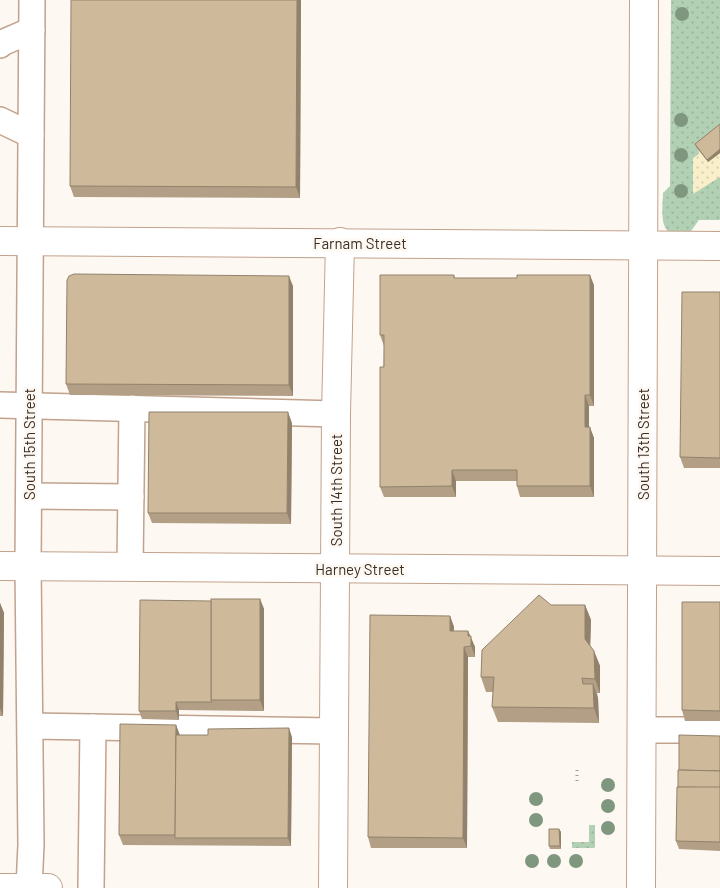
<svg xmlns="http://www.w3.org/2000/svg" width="720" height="888" font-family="Barlow,sans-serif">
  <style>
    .grass { fill: url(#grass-dots) }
    .sand { fill: url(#sand-dots) }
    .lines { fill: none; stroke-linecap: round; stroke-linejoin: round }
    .minor-casing { stroke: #c1a28c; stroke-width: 28 }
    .major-casing { stroke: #c1a28c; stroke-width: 30 }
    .path { stroke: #a29992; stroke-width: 3; stroke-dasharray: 1 4; stroke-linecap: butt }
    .minor { stroke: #fff; stroke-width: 25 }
    .major { stroke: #fff; stroke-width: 28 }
    .tree { fill: #7f977e }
    .wall { fill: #b29f85 }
    .shaded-wall { fill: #91826c }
    .building { fill: #cfb99b; stroke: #91826c }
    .labels { text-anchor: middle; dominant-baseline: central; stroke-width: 5; stroke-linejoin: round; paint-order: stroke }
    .street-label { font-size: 15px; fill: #392d24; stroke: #fef8f3 }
  </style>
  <defs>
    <pattern id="grass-dots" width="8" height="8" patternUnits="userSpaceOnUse" patternTransform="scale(1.25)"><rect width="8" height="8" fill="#b2d0b3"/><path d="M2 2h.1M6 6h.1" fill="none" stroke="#9ab39a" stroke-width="1.8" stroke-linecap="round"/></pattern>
    <pattern id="sand-dots" width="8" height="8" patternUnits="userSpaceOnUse" patternTransform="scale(1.25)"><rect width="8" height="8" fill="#f9efca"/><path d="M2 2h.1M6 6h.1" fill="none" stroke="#d6cdad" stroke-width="1.8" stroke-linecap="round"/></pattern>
  </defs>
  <rect width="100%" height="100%" fill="#fef8f3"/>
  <g class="grass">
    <path d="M671,0H720V220H699L688,235C683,234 676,235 671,233C659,228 663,204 663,193L670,186Z"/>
    <polygon points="589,825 595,825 595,847 594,848 572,848 572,842 589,842"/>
  </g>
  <polygon class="sand" points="720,129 720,177 693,194 693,158 699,154 698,146"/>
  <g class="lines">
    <g class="minor-casing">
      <g id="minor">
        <polyline points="0,45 2,43 32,30"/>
        <polyline points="0,120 31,135"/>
        <polyline points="0,405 336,414"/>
        <polyline points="29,496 131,497"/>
        <polyline points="130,567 132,408"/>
        <polyline points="31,726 334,731"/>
        <polyline points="642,730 720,730"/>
        <polyline points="29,888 31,845 28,566 32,0"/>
        <polyline points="91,888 93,727"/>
      </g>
    </g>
    <g class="major-casing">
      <g id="major">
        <polyline points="0,241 720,246"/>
        <polyline points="0,566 720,571"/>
        <polyline points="0,888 48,888"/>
        <polyline points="333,888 336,414 340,242"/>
        <polyline points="641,888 644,0"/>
      </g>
    </g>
    <polyline class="path" points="577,781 577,767"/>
    <use href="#minor" class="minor"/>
    <use href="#major" class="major"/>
  </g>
  <g class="tree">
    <circle cx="682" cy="14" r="7"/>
    <circle cx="681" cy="120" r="7"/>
    <circle cx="681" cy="155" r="7"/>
    <circle cx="681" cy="191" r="7"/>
    <circle cx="608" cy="785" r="7"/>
    <circle cx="536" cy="799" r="7"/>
    <circle cx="608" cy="806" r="7"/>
    <circle cx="536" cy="820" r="7"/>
    <circle cx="608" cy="828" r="7"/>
    <circle cx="532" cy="861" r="7"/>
    <circle cx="554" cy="861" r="7"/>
    <circle cx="576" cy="861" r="7"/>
  </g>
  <g class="wall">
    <polygon points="301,0 300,198 74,197 70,186"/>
    <polygon points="720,124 720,153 708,162 696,147 695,144"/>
    <polygon points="454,275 455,278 594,285 594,406 589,406 589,427 594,438 594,497 520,497 517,486 517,481 456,481 456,497 384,497 380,487 384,346 380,335"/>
    <polygon points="293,286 293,396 70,395 66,384"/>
    <polygon points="720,292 720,468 684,468 680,457"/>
    <polygon points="292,423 291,524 152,523 148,513"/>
    <polygon points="260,599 264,609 264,711 179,710 179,720 142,719 139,711 211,601"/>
    <polygon points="720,602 720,721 685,721 682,710"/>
    <polygon points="0,603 4,613 3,716 0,716"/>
    <polygon points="551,605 585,605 591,620 590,646 594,651 600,666 600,693 597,693 598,698 599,723 498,722 492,707 493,692 486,692 481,677"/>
    <polygon points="450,616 454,627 454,631 468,631 475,647 475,657 468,657 467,848 371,848 368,837"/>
    <polygon points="176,725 180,735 292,737 291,846 123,845 119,835"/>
    <polygon points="720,736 720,851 679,849 676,841 678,787 679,770"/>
    <polygon points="559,829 561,832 561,849 550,849 549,846"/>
  </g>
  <g class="shaded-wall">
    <polygon points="297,0 301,0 300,198 296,187"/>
    <polygon points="720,149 720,153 708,162 707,160"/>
    <polygon points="590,275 594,285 594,406 590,395"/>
    <polygon points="289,276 293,286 293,396 289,385"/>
    <polygon points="585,395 589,406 589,438 585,427"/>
    <polygon points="288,412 292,423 291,524 287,513"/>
    <polygon points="590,427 594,438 594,497 590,486"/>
    <polygon points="452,470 456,481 456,497 452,486"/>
    <polygon points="260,599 264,609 264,711 260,700"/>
    <polygon points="0,603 4,613 3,716 0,708"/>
    <polygon points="585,605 591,620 590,654 585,639"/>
    <polygon points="450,616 454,627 454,641 450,631"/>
    <polygon points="468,631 475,647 475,657 468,636"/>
    <polygon points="464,647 468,657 467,848 463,838"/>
    <polygon points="594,651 600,666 600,693 595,679"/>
    <polygon points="593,684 598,698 599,723 594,708"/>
    <polygon points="176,702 179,710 179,720 176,711"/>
    <polygon points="176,725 180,736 175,838 175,835"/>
    <polygon points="289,728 292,737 291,846 288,838"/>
    <polygon points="559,829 561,832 561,849 560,846"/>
  </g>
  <g class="building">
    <polygon points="71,0 297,0 296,187 70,186"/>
    <polygon points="720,124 720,149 707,160 695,144"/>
    <polygon points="74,274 289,276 289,385 66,384 67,280 69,276"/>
    <polygon points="380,275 454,275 454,278 517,278 517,275 590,275 590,395 585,395 585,427 590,427 590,486 517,486 517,470 452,470 452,486 380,487 380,367 384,367 384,335 380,335"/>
    <polygon points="682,292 720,292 720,458 680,457"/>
    <polygon points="149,412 288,412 287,513 148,513"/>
    <polygon points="539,595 551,605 585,605 585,639 594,651 595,679 582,678 583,684 593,684 594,708 492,707 494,677 481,677 482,650"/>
    <rect x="211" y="599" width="49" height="101"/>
    <polygon points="140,600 211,601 211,700 212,702 176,702 176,711 139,711"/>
    <polygon points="682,602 720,602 720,711 682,710"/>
    <polygon points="370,615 450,616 450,631 468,631 468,636 471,636 471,646 464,647 463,838 368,837"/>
    <polygon points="120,724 176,725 175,835 119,835"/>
    <polygon points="289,728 288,838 175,838 176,735 208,735 208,729"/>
    <polygon points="679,735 720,736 720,771 679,770"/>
    <polygon points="678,770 720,771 720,788 678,787"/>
    <polygon points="677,787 720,787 720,842 676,841"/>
    <polygon points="549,829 559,829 560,846 549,846"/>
  </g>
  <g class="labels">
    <g class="street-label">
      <text x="360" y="243">Farnam Street</text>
      <text transform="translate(29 444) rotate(-90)">South 15th Street</text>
      <text transform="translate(643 444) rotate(-90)">South 13th Street</text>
      <text transform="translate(336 490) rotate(-90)">South 14th Street</text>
      <text x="360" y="569">Harney Street</text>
    </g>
  </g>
</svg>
